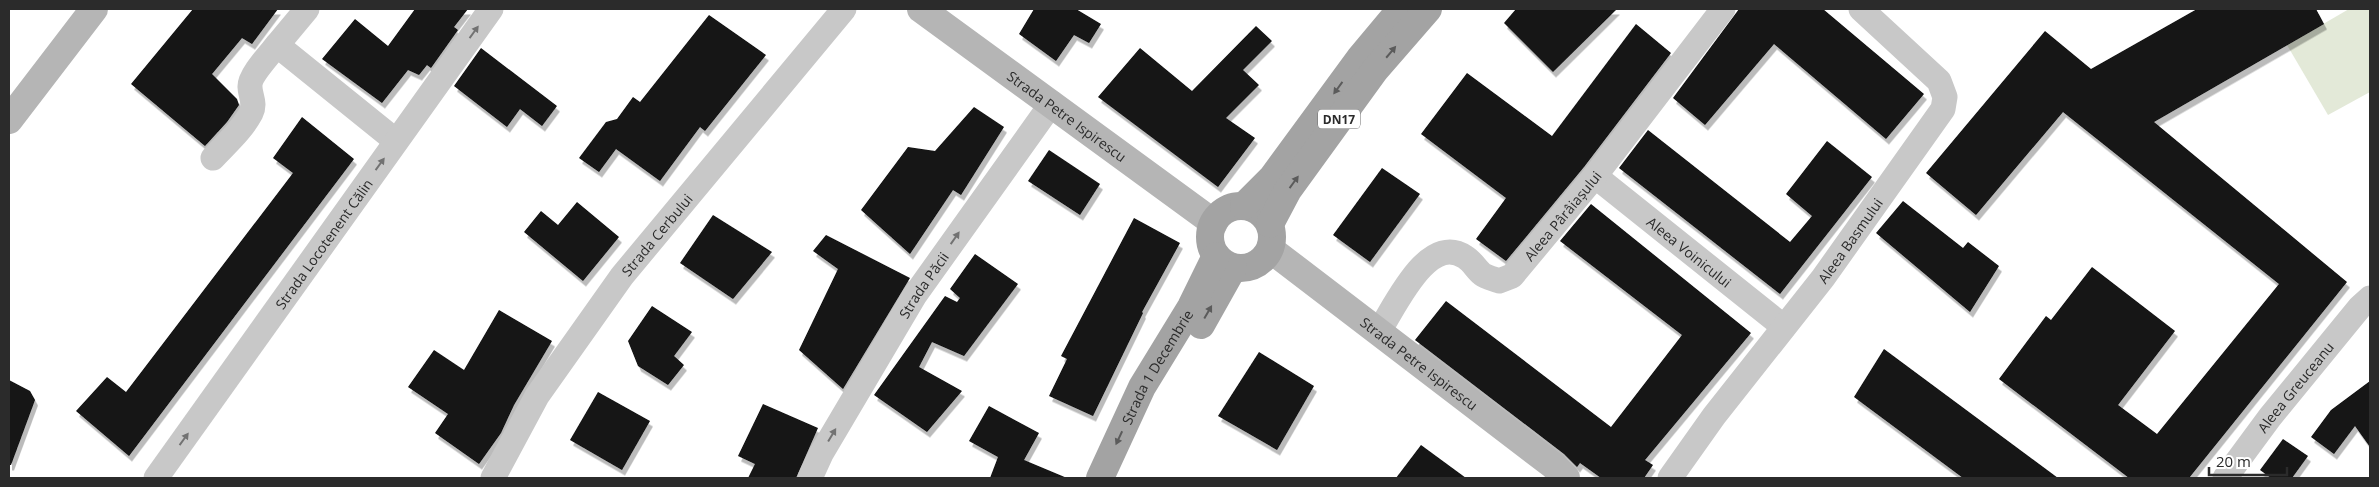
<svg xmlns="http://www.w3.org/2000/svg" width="2379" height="487" font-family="'Open Sans',sans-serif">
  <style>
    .green { fill: #e3e9d8 }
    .building { fill: #121212; filter: url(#shadow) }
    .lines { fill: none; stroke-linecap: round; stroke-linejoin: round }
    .street { stroke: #c8c8c8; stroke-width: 25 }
    .secondary { stroke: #b5b5b5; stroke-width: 28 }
    .primary { stroke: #a3a3a3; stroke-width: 28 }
    .oneway { fill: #727272 }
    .oneway2 { fill: #5b5b5b }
    .labels { text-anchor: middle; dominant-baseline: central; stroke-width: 5; stroke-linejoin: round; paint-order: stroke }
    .shield { fill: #fff; stroke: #6b6b6b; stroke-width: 1 }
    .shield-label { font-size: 12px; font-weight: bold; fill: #2b2b2b }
    .street-label { font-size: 14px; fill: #2b2b2b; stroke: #fff }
  </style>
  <defs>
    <filter id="shadow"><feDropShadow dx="3" dy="5.5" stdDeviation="0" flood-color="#0004"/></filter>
  </defs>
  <rect width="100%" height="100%" fill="#fff"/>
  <polygon class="green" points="2349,9 2370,9 2370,92 2328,115 2287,45"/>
  <g class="building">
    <polygon points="193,9 278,9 252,44 242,38 212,74 237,99 239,105 227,122 205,146 131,84"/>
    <polygon points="415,9 468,9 454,27 458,30 431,68 427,65 419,75 408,70 382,103 322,59 355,19 388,46"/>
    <polygon points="1034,9 1076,9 1101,24 1089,43 1074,35 1056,61 1019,34"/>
    <polygon points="1516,9 1617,9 1553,72 1504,23"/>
    <polygon points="1739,9 1823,9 1924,94 1886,139 1774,44 1705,125 1673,98"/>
    <polygon points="2197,9 2316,9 2324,24 2154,122 2347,282 2189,478 2129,478 1999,379 2046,316 2051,320 2092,267 2175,331 2118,405 2157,434 2279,284 2063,112 1976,215 1926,173 2045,31 2091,69"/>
    <polygon points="709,15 766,55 705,131 700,127 660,181 616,149 599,172 579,158 606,122 617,119 633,97 640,102"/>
    <polygon points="1636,24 1671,53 1584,167 1506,261 1476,239 1506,198 1421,134 1467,73 1552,136"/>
    <polygon points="1256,26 1272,41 1243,70 1259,85 1226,118 1255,138 1218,187 1098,97 1140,48 1192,91"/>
    <polygon points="481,48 557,106 542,126 520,109 507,127 454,86"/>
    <polygon points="974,107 1004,127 961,195 953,190 910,254 861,210 908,147 935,151"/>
    <polygon points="302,117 354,159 129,456 76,411 107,377 126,392 293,173 273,158"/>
    <polygon points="1648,130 1790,242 1812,216 1786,194 1827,141 1872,177 1780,294 1619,168"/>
    <polygon points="1049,150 1100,184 1080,215 1028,181"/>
    <polygon points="1382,168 1420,194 1370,262 1333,235"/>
    <polygon points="1903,201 1963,248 1968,242 1999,266 1970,312 1876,233"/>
    <polygon points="577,202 619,237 583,281 524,232 541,211 558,225"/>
    <polygon points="1591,204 1751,333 1645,460 1653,465 1644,478 1601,478 1580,463 1577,467 1564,454 1415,340 1446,301 1611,427 1682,335 1560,241"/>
    <polygon points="713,215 772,252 733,299 680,263"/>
    <polygon points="1134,218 1180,243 1142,312 1143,313 1093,416 1049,396 1067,359 1061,356"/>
    <polygon points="826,235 910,278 843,389 799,350 838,269 813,251"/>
    <polygon points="975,254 1018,284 964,356 932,342 919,367 962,391 927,432 874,395 945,296 957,302 960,298 950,289"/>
    <polygon points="652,306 692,332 674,356 684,365 668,385 638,366 628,341"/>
    <polygon points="499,310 552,341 514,405 501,433 479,464 435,433 448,414 408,387 434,350 464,370"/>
    <polygon points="1884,349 2058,478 1963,478 1854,397"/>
    <polygon points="1259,352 1314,386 1277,450 1218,416"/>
    <polygon points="9,380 30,391 35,400 11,465 9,465"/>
    <polygon points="2370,381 2370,447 2355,426 2334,454 2311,437 2331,410"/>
    <polygon points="598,392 650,421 622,470 570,440"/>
    <polygon points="763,404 818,428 796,478 748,478 755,464 738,456"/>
    <polygon points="989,406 1039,433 1024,460 1067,478 990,478 998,457 969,441"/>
    <polygon points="2283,439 2308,456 2292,478 2271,478 2260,470"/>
    <polygon points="1421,445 1466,478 1396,478"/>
  </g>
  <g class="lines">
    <g class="street">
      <polyline points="277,45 307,9"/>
      <path d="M213,158C226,144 242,130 251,113C256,103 250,96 250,87C249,76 270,54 277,45L396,141"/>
      <path id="s1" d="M1595,176L1784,327"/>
      <path id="s2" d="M1379,331C1395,307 1428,232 1465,257C1472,261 1476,269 1482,274C1486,277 1494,279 1499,281L1512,276L1595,176L1723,9"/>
      <path id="s3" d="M156,478L491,9"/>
      <path id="s4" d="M493,478L537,396L622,276L844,9"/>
      <path id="s5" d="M810,478L821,454L915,295L1052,103"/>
      <path id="s6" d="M1670,478L1714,416L1823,278L1943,109L1945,97L1939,81L1861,9"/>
      <path id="s7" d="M2225,478L2270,417L2360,307L2370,298"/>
    </g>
    <g class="secondary">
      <path id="s8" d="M921,9L1214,223"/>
      <polyline points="9,120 94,9"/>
      <path id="s9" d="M1270,249L1554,466L1566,478"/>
    </g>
    <g class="primary">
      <circle cx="1241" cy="237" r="31"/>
      <polyline points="1244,206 1272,178 1360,58 1401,9"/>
      <polyline points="1270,224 1288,190 1375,70 1428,9"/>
      <polyline points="1201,325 1233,268"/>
      <path id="s10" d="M1100,478L1142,387L1191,307L1216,256"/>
    </g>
  </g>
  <defs><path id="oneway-solid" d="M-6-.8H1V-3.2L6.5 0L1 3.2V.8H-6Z" transform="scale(1.25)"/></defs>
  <g class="oneway">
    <use href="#oneway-solid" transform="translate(474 32) rotate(-54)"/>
    <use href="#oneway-solid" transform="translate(380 164) rotate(-54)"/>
    <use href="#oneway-solid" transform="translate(955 238) rotate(-55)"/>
    <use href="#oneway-solid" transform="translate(832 435) rotate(-59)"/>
    <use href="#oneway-solid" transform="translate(184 439) rotate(-54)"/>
  </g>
  <g class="oneway2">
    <use href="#oneway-solid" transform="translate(1391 52) rotate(-50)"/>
    <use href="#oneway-solid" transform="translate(1338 88) rotate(126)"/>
    <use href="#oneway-solid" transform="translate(1294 182) rotate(-54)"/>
    <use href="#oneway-solid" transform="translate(1208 312) rotate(-60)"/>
    <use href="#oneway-solid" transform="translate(1119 438) rotate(115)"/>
  </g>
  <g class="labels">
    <rect class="shield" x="1318" y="109.5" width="42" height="19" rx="4"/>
    <g class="shield-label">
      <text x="1339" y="119">DN17</text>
    </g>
    <g class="street-label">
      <text stroke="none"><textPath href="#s8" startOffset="181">Strada Petre Ispirescu</textPath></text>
      <text stroke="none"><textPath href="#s2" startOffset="261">Aleea Pârâiașului</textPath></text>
      <text stroke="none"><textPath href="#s4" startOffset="294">Strada Cerbului</textPath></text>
      <text stroke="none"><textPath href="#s6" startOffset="298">Aleea Basmului</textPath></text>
      <text stroke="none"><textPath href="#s3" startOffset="288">Strada Locotenent Călin</textPath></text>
      <text stroke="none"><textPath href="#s1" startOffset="121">Aleea Voinicului</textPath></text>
      <text stroke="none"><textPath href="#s5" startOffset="224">Strada Păcii</textPath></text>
      <text stroke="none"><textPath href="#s9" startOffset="188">Strada Petre Ispirescu</textPath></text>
      <text stroke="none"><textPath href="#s10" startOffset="125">Strada 1 Decembrie</textPath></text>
      <text stroke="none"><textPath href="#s7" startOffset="115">Aleea Greuceanu</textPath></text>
    </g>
  </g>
  <rect width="2379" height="487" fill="none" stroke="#2b2b2b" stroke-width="20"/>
  <path d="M2209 467v8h78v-8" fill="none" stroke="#2b2b2b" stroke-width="2.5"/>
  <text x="2216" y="467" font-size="15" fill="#2b2b2b" stroke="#ffffff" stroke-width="4" paint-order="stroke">20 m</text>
</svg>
